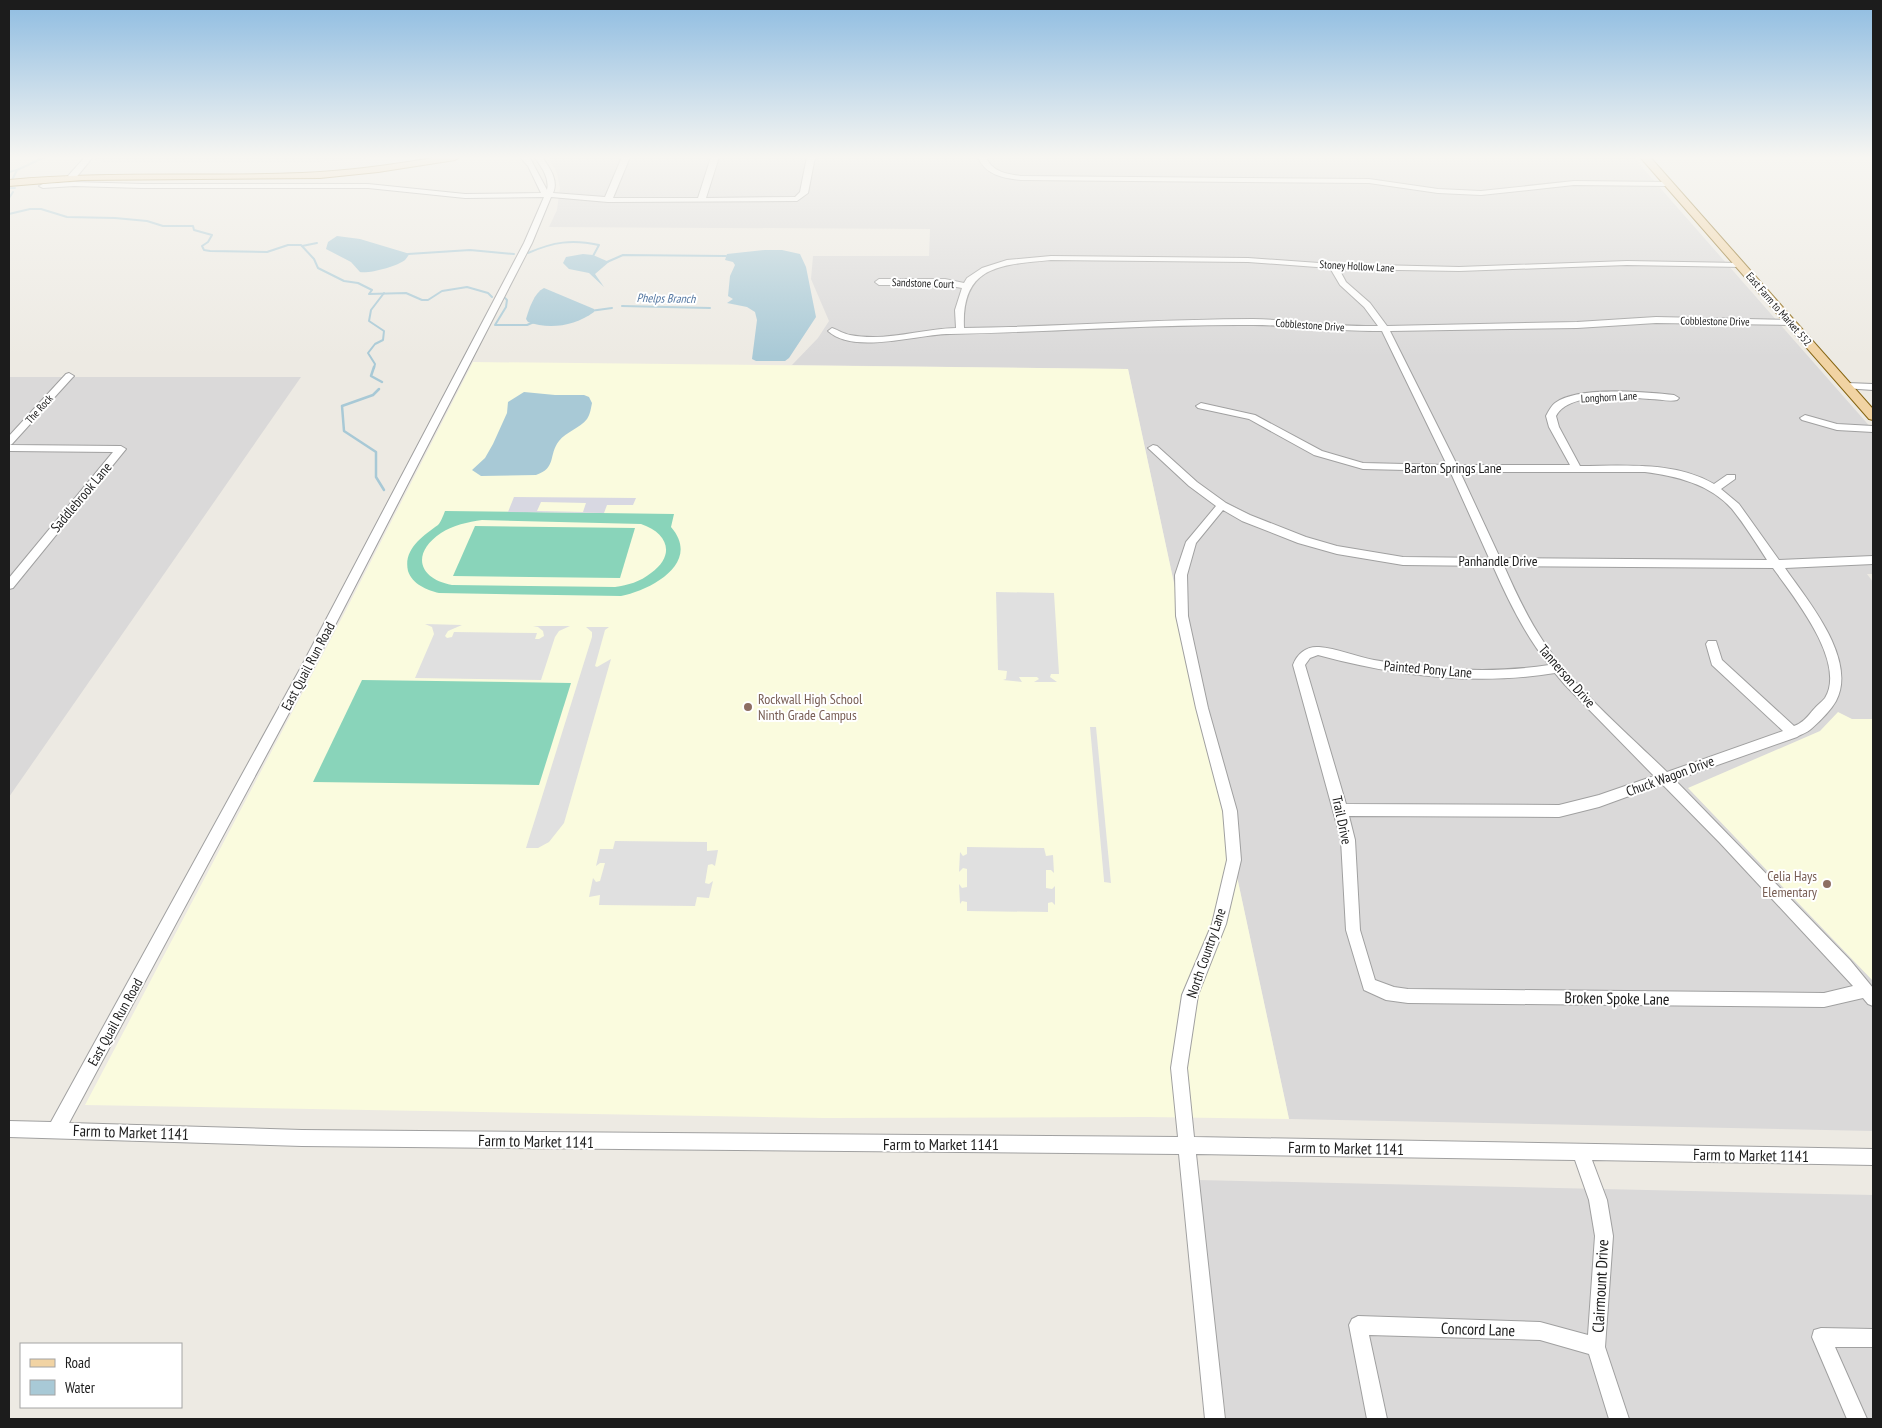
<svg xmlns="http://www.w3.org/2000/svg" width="1882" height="1428" font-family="'PT Sans Narrow',sans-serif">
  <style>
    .residential { fill: #dad9d9 }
    .education { fill: #fafbde }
    .pitch { fill: #89d4ba; fill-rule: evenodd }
    .parking { fill: #e0e0e0 }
    .plaza { fill: #d8d8e2; fill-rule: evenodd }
    .water { fill: #a8c9d6 }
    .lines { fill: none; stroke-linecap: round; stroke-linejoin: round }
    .stream-far1 { stroke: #a8c9d6; stroke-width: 2 }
    .stream { stroke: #a8c9d6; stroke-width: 2.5 }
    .minor-casing { stroke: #a0a0a0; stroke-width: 2 }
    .major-casing { stroke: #856310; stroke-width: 2 }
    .minor { fill: #fff; fill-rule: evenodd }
    .major { fill: #f1d3a3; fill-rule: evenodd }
    .education-dot { fill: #8d6e63; stroke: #fff; stroke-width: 2 }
    .labels { text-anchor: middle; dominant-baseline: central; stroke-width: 4; stroke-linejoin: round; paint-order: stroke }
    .far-street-label { font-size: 11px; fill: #1c1c1c; stroke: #fff }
    .far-water-label { font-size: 12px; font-style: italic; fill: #5477a1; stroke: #fff }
    .street-label { font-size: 14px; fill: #1c1c1c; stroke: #fff }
    .education-label { font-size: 14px; fill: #785e54; stroke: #fff; text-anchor: start }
    .near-street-label { font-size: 16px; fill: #1c1c1c; stroke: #fff }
  </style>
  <rect width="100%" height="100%" fill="#edeae3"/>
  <g class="residential">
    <polygon points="97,157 381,157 304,163 100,163 102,160 94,160"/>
    <polygon points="548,157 1633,157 1873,430 1873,574 1867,574 1873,582 1873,1131 1289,1119 1128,369 792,365 818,338 829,321 811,279 813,256 929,256 930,229 549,227 557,210 560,188 557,173"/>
    <polygon points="9,377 301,377 9,797"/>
    <polygon points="1198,1180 1873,1195 1873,1419 1226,1419"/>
  </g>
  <g class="education">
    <polygon points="473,362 1128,369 1289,1119 1148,1117 824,1118 85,1105 345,612"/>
    <polygon points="1838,712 1852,719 1873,719 1873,981 1688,788 1820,731"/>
  </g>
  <g class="pitch">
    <path d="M445,511L674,514L671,527C702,563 651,590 621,596L439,593C427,590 412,584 408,571C403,549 423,536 438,525C441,522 443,516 445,511ZM482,520L641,524C668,533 676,555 651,573C640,582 628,585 615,587L452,585C418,579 411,553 441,533C453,525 468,522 482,520Z"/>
    <polygon points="475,526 635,528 620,578 453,576"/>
    <polygon points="362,680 571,683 539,785 313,782"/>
  </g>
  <g class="parking">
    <polygon points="996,592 1054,593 1059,674 1051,674 1050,677 1057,682 1034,682 1039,679 1037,677 1019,677 1022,682 1003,680 1006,679 1007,671 998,670"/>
    <polygon points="425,624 462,625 448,631 445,636 447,638 452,637 454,632 537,633 535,639 539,639 544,636 543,631 538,627 533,626 570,626 559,631 555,637 541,680 415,678 434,634 432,627"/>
    <polygon points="586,627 609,627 605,630 595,666 597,667 611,659 564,823 549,842 538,848 526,848 592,637 592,632"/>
    <polygon points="1090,727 1096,727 1111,883 1104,882 1104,880"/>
    <polygon points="615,841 707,842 707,851 718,850 715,866 712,864 708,865 705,883 709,884 713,881 709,898 697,897 695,906 599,905 600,895 589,897 593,878 596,882 600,881 605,863 600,863 596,866 600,849 613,849"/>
    <polygon points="967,847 1044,848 1046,856 1053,855 1054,873 1051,870 1046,870 1046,888 1052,889 1055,886 1055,905 1052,902 1048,903 1048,912 967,911 967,902 962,901 960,904 959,884 962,888 967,887 967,869 963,868 959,872 960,852 963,856 967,854"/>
  </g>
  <path class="plaza" d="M514,497L636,498L633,505H607L604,513L508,512ZM541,502L586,503L583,512L537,511Z"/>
  <g class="water">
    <path d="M337,236L360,239L410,254C408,255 407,258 405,260C398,266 369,274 360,272L351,262L326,249L328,242Z"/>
    <polygon points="765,250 782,250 800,254 806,267 816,317 789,358 785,361 756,361 752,359 757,320 755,312 747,307 727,303 733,299 728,296 730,276 735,265 733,262 725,260 727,254"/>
    <polygon points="583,254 593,255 609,262 595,274 604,287 589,273 569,269 563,263 566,257"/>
    <path d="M544,288L594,309V312C575,326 549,330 528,322L526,319C529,309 534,293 544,288Z"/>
    <path d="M524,392L555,395H584L589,397L592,403C591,408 590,415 587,419C580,428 566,432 559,441C548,455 557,468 536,475L481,476L472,470L485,458L493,444L507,413L508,402Z"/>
  </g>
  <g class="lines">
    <g class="stream-far1">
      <polyline points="9,172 17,170"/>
      <polyline points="9,186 17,170 45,157"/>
      <polyline points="9,188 15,188"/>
      <polyline points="9,198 13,192"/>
      <polyline points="9,214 30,209 41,209 67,217 115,218 147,221 163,226 193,226 194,230 212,235 208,242 202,246 204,250 210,251 267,252 288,245 301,245 314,259 318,268 344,281 358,283 372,290 369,294 406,293 422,300 428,300 442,291 467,287 488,293 492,297"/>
      <polyline points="302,246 317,243"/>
      <path d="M528,253C553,242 572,239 599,245L592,258"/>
      <polyline points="408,254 470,250 514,254"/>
      <polyline points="607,262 623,255 726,256"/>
      <polyline points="505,298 507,300 506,307 495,325 527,325 534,322"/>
      <polyline points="622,306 710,308"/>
      <polyline points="590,311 612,308"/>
      <polyline points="374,368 375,364 368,353 375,344 383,340 384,331 369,321 371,310 384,293"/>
    </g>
    <g class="stream">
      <polyline points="374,367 371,376 382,382"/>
      <polyline points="379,389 373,395 342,406 344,431 376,452 376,477 384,490"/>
    </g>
    <g class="minor-casing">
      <g id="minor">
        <polygon points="85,157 93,157 74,180 68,180 68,176"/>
        <path d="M520,157H528L531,160L547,190C550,178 541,166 534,157H542C549,167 559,180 553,193L605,197L622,157H630L613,198H698L711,157H719L706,198L795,197L800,192L807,157H815L808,193L797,201L608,202L551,197L532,243L312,670L69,1123L302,1130L1178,1137L1171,1068L1182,995L1212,924L1227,860L1223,811L1196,708L1176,616L1175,575L1186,542L1216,506L1189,486L1148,448L1153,445L1157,446L1197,482L1226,503L1250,515L1306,537L1337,546L1403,557L1489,558L1450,471L1363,469L1314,455L1249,419L1198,408L1196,406L1201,403L1255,415L1322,451L1363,463L1447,465L1382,331C1339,332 1296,325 1253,325C1152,324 1051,332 950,334C918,334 854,355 828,331L832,328C838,330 844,334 850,335C886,342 920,329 956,328L955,310L962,288L945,285H879L875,282L879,279H945L964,283L967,278L982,268L1007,260L1051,256L1248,258L1333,264L1459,267L1627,261L1740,263L1744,265L1743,267L1627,265L1459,271L1339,269L1346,282L1370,303L1387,326L1577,322L1656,317L1793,320L1794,322L1790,325L1656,323L1577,328L1390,331L1457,465H1570L1549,427L1546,416C1548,412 1551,406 1555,403C1577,386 1646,392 1674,395L1679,398L1677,400C1669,402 1659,399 1650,399C1626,397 1569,391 1556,416L1559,427L1580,466C1624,466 1674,461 1714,484L1727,475H1735V479L1721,489L1739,504L1779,560L1873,556V564L1785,568C1807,600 1858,659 1836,701C1831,710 1819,722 1811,729C1807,733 1801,734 1797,737L1675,780L1850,960L1873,988V1006L1868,1004L1863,998L1824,1007L1408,1003L1386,1000L1364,990L1346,930L1341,840L1293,665C1297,654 1306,646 1319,647C1336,648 1357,657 1374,660C1432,670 1491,674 1549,665C1525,635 1508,600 1493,566L1403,565L1337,554L1298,543L1242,521L1223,510L1196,543L1187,575L1188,616L1208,708L1237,811L1241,860L1226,924L1198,995L1187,1068L1194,1137L1873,1149V1165L1592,1160L1607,1200L1613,1236L1605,1347L1629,1419H1609L1589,1354L1540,1340L1369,1335L1387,1419H1367L1349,1325L1352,1319L1358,1316L1540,1322L1588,1335L1595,1236L1589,1200L1575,1160L1196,1154L1225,1419H1205L1179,1154L302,1146L9,1137V1121L51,1122L300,669L524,243L544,197L465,198L368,188H142L74,186L43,188L39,186L43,184L74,182L142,184H368L465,194L541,193L528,166ZM1051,260L1248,262L1330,268L1340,285L1364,307L1378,326C1336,327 1295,320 1253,319C1156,319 1061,327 964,328C961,265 1001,265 1051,260ZM1460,472H1645C1676,476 1710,484 1732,509C1745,525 1756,543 1767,560L1500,558ZM1504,566L1773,568C1793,596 1847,662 1825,698C1822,702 1817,705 1814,709C1808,716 1803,723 1794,726L1722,660L1716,641H1708L1706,644L1712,665L1783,731L1667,772C1626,732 1574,688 1543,641C1527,617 1515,591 1504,566ZM1318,655C1395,676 1475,686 1555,673L1565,685L1654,776L1599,795L1559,805L1346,804L1305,665L1310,658ZM1662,784L1720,843L1853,986L1824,993L1408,989L1394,987L1375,980L1360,930L1355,840L1349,816L1559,817L1599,807Z"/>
        <path d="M978,157H986C992,172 1007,174 1021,176L1369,179L1438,189L1481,191L1574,181L1669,182L1673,184L1669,186L1574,185L1481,195L1438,193L1369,183L1021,180C1003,178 985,175 978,157Z"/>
        <polygon points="69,373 74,376 72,378 12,444 10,445 121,446 126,449 13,588 9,589 9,578 113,452 9,451 9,436 66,374"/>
        <polygon points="1847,383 1873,384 1873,390 1844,388 1844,384"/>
        <polygon points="1805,415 1837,424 1873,426 1873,432 1837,430 1802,420 1800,418"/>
        <polygon points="1821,1328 1873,1329 1873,1347 1835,1347 1867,1419 1847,1419 1812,1337 1814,1330"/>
      </g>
    </g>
    <g class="major-casing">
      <g id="major">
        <path d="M438,157H460L455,160L378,172L320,178L82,180L9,186V180C107,171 204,177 302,173C348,171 393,165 438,157Z"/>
        <polygon points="1640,157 1650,157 1873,409 1873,420 1869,419"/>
      </g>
    </g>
    <use href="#minor" class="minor"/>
    <use href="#major" class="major"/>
  </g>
  <linearGradient id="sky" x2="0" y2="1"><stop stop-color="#8ebce1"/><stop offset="0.44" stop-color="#f7f6f2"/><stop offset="1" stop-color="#f7f6f2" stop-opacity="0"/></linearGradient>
  <rect width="1882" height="357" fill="url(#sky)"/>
  <g class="education-dot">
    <circle cx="748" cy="707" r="5"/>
    <circle cx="1827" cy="884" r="5"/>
  </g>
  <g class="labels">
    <g class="far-street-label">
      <text transform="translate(1357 266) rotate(3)">Stoney Hollow Lane</text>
      <text transform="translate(923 283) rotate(2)">Sandstone Court</text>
      <text transform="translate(1779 309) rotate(49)">East Farm to Market 552</text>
      <text transform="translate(1715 321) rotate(1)">Cobblestone Drive</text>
      <text transform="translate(1310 325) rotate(4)">Cobblestone Drive</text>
      <text transform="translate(1609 397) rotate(-3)">Longhorn Lane</text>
      <text transform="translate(39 409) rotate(-48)">The Rock</text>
    </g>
    <g class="far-water-label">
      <text transform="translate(666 298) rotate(1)">Phelps Branch</text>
    </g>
    <g class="street-label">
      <text x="1453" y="468">Barton Springs Lane</text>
      <text transform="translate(81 497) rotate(-50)">Saddlebrook Lane</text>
      <text x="1498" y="561">Panhandle Drive</text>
      <text transform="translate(308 666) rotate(-62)">East Quail Run Road</text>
      <text transform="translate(1428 669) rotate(5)">Painted Pony Lane</text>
      <text transform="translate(1567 676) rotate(49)">Tannerson Drive</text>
      <text transform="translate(1670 776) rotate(-20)">Chuck Wagon Drive</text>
      <text transform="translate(1342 820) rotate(78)">Trail Drive</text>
      <text transform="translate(1206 953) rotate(-71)">North Country Lane</text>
      <text transform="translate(115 1022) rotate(-61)">East Quail Run Road</text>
    </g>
    <g class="education-label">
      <text x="758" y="699">Rockwall High School<tspan x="758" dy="16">Ninth Grade Campus</tspan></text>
      <text x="1817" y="876" text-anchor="end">Celia Hays<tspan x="1817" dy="16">Elementary</tspan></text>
    </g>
    <g class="near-street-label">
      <text transform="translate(1617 998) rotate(1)">Broken Spoke Lane</text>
      <text transform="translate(131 1132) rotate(2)">Farm to Market 1141</text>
      <text transform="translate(536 1141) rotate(1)">Farm to Market 1141</text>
      <text x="941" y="1144">Farm to Market 1141</text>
      <text transform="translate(1346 1148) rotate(1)">Farm to Market 1141</text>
      <text transform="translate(1751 1155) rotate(1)">Farm to Market 1141</text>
      <text transform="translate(1600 1286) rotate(-87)">Clairmount Drive</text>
      <text transform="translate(1478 1329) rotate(2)">Concord Lane</text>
    </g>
  </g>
  <rect width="1882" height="1428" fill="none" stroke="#1c1c1c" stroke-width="20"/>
  <rect x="20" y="1343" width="162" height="65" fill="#ffffff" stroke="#a4a4a4"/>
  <rect x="30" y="1359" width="25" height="8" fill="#f1d3a3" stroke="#a4a4a4"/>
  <text x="65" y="1368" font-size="15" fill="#1c1c1c">Road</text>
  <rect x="30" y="1380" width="25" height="15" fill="#a8c9d6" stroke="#a4a4a4"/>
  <text x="65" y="1393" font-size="15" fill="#1c1c1c">Water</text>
</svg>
